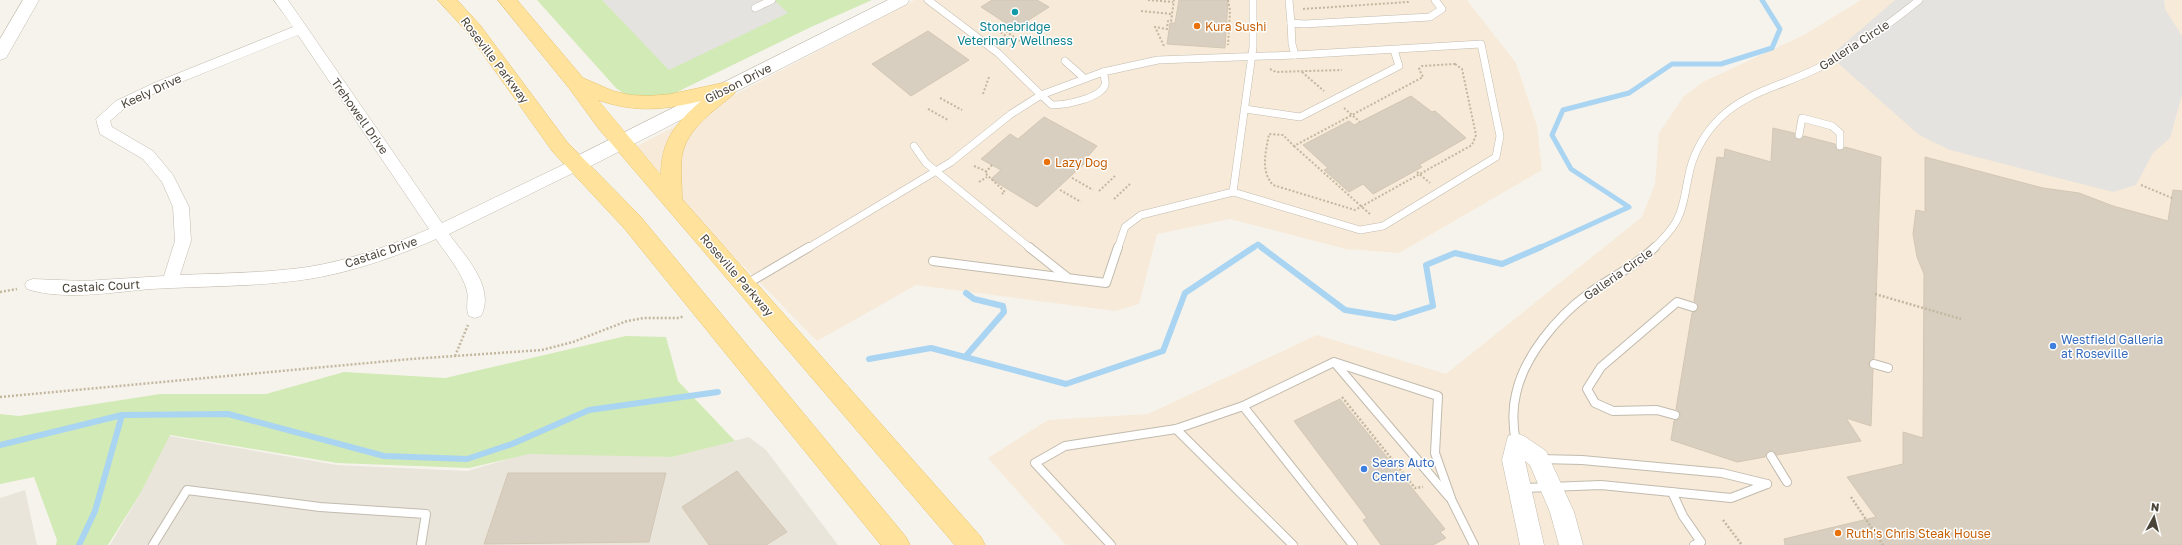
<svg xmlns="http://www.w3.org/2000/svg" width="2182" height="545" font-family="'Golos Text',sans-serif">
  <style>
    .residential { fill: #eae5da }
    .commercial { fill: #f7ead8 }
    .green { fill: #d2eab5 }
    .parking { fill: #e5e3e0 }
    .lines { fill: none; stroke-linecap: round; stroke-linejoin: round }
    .stream-far1 { stroke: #a9d4f2; stroke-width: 5 }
    .stream { stroke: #a9d4f2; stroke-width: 6 }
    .building { fill: #d8cfc1; stroke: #d3c7b4 }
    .service-far1-casing { stroke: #c2bbae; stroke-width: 8 }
    .service-casing { stroke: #c2bbae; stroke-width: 10 }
    .minor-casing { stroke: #c2bbae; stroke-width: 1 }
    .tertiary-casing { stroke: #c2bbae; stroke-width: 1 }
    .primary-casing { stroke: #e6c16a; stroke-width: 1 }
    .path-far1 { stroke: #c4b79f; stroke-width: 2; stroke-dasharray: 2 2; stroke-linecap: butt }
    .path { stroke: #c4b79f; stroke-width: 2.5; stroke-dasharray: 2 2; stroke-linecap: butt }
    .service-far1 { stroke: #fff; stroke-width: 7 }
    .service { stroke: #fff; stroke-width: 8 }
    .minor { fill: #fff; fill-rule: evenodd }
    .tertiary { fill: #fff; fill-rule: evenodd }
    .primary { fill: #ffe39c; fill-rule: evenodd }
    .culture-dot { fill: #0f9aa8; stroke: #fff; stroke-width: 1.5 }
    .food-dot { fill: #e8710a; stroke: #fff; stroke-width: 1.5 }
    .shop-dot { fill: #3f7fe0; stroke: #fff; stroke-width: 1.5 }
    .labels { text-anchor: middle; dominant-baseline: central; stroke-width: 3; stroke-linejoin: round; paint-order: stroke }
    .culture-label { font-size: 12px; fill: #0d838f; stroke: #fff }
    .food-label { font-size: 12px; fill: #c56008; stroke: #fff; text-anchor: start }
    .street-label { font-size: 12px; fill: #4b4439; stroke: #fff }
    .shop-label { font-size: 12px; fill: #366cbe; stroke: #fff; text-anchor: start }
  </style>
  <rect width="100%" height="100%" fill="#f6f3ec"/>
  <g class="residential">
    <polygon points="169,436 337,465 467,471 532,452 672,457 749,437 766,450 838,545 110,545 142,490"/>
    <polygon points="25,490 37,545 0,545 0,498"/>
  </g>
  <g class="commercial">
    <polygon points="915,0 1467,0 1516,63 1537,126 1542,170 1399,253 1346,249 1230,219 1157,234 1139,304 1115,311 916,285 817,341 630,150"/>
    <polygon points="1861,0 2182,0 2182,545 1066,545 988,458 1048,420 1148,414 1317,335 1446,374 1642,217 1655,184 1659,133 1683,97 1703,82 1804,35"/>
  </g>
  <g class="green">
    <polygon points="537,0 872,0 811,27 673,94 647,99 626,95 616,88"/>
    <polygon points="626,336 666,337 678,381 735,441 672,457 529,454 469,468 337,463 170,435 141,492 108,545 56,545 57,540 34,477 0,484 0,414 19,416 160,394 266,394 344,372 445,378"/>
  </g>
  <g class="parking">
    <polygon points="602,0 774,0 788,13 669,70"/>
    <polygon points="1895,0 2164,0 2165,9 2182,36 2182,95 2170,138 2153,153 2136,185 2113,192 1950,150 1919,135 1830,56"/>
  </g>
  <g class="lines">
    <g class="stream-far1">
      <polyline points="1253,248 1258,244 1263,248"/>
      <polyline points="1539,248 1629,207 1571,169 1552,135 1563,110 1629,93 1672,64 1721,64 1772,48 1780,29 1762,0"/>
    </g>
    <g class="stream">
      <polyline points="1261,247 1345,310 1395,318 1433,306 1426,265 1455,253 1502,264 1541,247"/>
      <polyline points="965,357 1004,312 1003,306 974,299 966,293"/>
      <polyline points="869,359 931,348 1066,384 1163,351 1185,293 1254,247"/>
      <polyline points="0,445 122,415 228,414 384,456 467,459 512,444 589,410 718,392"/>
      <polyline points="79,545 95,511 122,415"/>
    </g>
  </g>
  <g class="building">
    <polygon points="992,0 1037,0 1049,7 1015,29 981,7"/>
    <polygon points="1179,0 1228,0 1225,48 1167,44 1170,23 1175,23"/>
    <polygon points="928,31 969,60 911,96 872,64"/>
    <polygon points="1411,96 1432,112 1435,111 1466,138 1419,165 1422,167 1373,194 1363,184 1349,192 1324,170 1328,168 1303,145 1349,121 1354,125"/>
    <polygon points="1044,117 1097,146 1083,162 1085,163 1037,207 991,179 1001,170 981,159 1010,134 1018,139"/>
    <polygon points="1773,128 1794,133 1798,140 1804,136 1835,144 1838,150 1842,150 1845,147 1881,157 1874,358 1868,363 1870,368 1873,370 1871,426 1846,418 1861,441 1777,455 1770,450 1766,453 1765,457 1737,462 1671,440 1674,421 1679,419 1681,416 1679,411 1676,409 1692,313 1697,311 1699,308 1697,303 1694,301 1717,157 1724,158 1725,149 1771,162"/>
    <polygon points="1925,157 2043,188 2079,193 2113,206 2168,221 2173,190 2182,191 2182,545 1785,545 1784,539 1876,517 1847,477 1903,464 1903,432 1923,438 1924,274 1917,257 1913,234 1916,210 1925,212"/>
    <polygon points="1340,399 1445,529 1440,532 1446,538 1433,545 1381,545 1363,520 1367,518 1294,421"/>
    <polygon points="737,471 787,532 766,545 709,545 682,507"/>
    <polygon points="508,473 666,473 649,542 484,544"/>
  </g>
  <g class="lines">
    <g class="service-far1-casing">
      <g id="service-far1">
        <polyline points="1289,0 1291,23"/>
        <polyline points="755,8 772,0"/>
        <polyline points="1065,61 1084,78"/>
        <path d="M1103,72C1104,76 1106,81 1105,85C1100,99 1064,105 1052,105L1041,95Z"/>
        <polyline points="1103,72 1158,60 1295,55 1292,44 1291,23 1304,24 1430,17 1442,9 1435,0"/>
        <polyline points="1245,109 1300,117 1399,66 1394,50"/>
        <polyline points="1799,135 1802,118 1832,126 1840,133 1840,146"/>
        <polyline points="914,146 926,163 1030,248"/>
        <polyline points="1233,192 1360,230 1383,226 1496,157 1500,136 1481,44 1295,55"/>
        <polyline points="808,248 951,162 1011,114 1041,95 998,53 928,0"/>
        <polyline points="1118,248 1125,227 1141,215 1233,192 1253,47 1253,0"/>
        <path d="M1654,248C1663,239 1672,230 1677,220C1684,207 1685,192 1688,179C1692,155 1703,135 1720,118C1746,92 1784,85 1816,69C1853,51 1887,26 1919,0"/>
      </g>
    </g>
    <g class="service-casing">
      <g id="service">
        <polyline points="1029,247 1068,278"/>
        <polyline points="933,261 1106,283 1118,247"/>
        <polyline points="745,285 809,247"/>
        <polyline points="1335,363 1449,497"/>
        <polyline points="1874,364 1888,368"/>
        <polyline points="1243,406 1334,362 1438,396 1435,453 1452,501 1474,545"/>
        <polyline points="1675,415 1657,410 1613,411 1595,403 1587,389 1601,367 1677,302 1693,307"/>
        <polyline points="1176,429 1293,545"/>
        <path d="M1516,443C1513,427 1512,410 1516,394C1524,356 1557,317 1588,294C1610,278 1636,266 1655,247"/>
        <polyline points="1771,456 1787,482"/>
        <polyline points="1539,459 1582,460 1722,473 1767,484"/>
        <polyline points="1521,488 1601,485 1731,498 1767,484"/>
        <polyline points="1672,492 1683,516 1701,542 1694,545"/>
        <polyline points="153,545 187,490 320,507 426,514 421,545"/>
        <polyline points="1111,545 1035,463 1065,446 1176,429 1243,406 1353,545"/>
      </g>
    </g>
    <g class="minor-casing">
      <path id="minor" d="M274,0H288L442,223L571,161L576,160L581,161L583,165L581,169L449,234C464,255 496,287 481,316L475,318L469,316C465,308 469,299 467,291C462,272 447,255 436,239C396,257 352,272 309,279C257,287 204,286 151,289C114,292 63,301 27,289L25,285L27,281L33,279L84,281L164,276L175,241L173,207L162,182L143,159L100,134L96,119L116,101L154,83L293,27ZM298,35L429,229C390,246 350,260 308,267C265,273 223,273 180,275L191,241L189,207L173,175L153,151L112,127L110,121L126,107L164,89Z"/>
    </g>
    <g class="tertiary-casing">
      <g id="tertiary">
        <polygon points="23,0 39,0 6,58 0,60 0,39"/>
        <polygon points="888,0 909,0 907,4 583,170 576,172 569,170 567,165 569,160"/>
        <polygon points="1516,433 1524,436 1546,451 1574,512 1583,545 1559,545 1550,512 1530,465 1525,461 1544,545 1520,545 1502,460 1508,436"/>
      </g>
    </g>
    <g class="primary-casing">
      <g id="primary">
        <polygon points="438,0 457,0 480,25 567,142 640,216 906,537 910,545 881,545 624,228 553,152 468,33"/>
        <path d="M498,0H517L583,78L613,91L630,95L649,96L671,94L727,82L734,84L737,89L734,94C715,110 687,128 682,155C680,169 682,184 682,199L981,537L985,545H955L599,129L569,88ZM598,100C636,113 663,110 701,101C676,123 661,140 661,175Z"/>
      </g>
    </g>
    <g class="path-far1">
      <polyline points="1148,0 1173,2"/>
      <polyline points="1228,0 1230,11 1228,45"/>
      <polyline points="1303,9 1408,2 1410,0"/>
      <polyline points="1141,11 1172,14"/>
      <polyline points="1164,46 1155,27 1167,29 1168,21 1171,21 1174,0"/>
      <polyline points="1010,47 1016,43 999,31 1002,29 1022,42"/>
      <path d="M1455,64L1462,69L1476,135L1472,145L1355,210L1273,185C1260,171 1266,151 1269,134L1283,135L1294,146L1423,77L1419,69L1422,66Z"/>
      <polyline points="1270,69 1276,72 1342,70"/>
      <polyline points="1302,72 1324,91"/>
      <polyline points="983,94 989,77"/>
      <polyline points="940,98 962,110"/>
      <polyline points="1344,108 1360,122"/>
      <polyline points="928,109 948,120"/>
      <polyline points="1294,146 1371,215"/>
      <polyline points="992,165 985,173 1005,192 1000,195"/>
      <polyline points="974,166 986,171"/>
      <polyline points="1417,172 1430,183"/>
      <polyline points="1072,178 1093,190"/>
      <polyline points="979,182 987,177"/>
      <polyline points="2141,185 2172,198"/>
      <polyline points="1060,190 1081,202"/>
      <polyline points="1099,191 1115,176"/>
      <polyline points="1114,199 1130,184"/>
    </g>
    <g class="path">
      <polyline points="0,292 17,289"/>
      <polyline points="1875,294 1961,319"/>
      <polyline points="455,356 468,325"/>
      <polyline points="0,397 411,359 542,350 573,342 627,321 644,318 679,318 684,316"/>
      <polyline points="1342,397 1415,488 1423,487"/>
      <polyline points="1851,497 1883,545"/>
      <polyline points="1723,520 1742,545"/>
    </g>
    <use href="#service-far1" class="service-far1"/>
    <use href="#service" class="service"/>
    <use href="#minor" class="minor"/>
    <use href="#tertiary" class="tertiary"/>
    <use href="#primary" class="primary"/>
  </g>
  <circle class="culture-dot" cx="1015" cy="12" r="4"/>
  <g class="food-dot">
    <circle cx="1197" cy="26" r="4"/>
    <circle cx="1047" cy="162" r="4"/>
    <circle cx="1838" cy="533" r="4"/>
  </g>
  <g class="shop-dot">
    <circle cx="2053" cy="346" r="4"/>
    <circle cx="1364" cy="469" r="4"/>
  </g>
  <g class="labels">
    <g class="culture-label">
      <text x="1015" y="26">Stonebridge<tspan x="1015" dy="14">Veterinary Wellness</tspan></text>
    </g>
    <g class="food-label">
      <text x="1205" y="26">Kura Sushi</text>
      <text x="1055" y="162">Lazy Dog</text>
      <text x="1846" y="533">Ruth's Chris Steak House</text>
    </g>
    <g class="street-label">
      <text transform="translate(1854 45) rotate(-33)">Galleria Circle</text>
      <text transform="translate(495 60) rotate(53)">Roseville Parkway</text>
      <text transform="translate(738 83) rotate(-27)">Gibson Drive</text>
      <text transform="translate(151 91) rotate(-25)">Keely Drive</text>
      <text transform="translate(360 116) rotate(55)">Trehowell Drive</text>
      <text transform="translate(381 252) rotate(-18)">Castaic Drive</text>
      <text transform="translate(1618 274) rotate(-35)">Galleria Circle</text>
      <text transform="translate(737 275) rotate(49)">Roseville Parkway</text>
      <text transform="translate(101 286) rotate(-3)">Castaic Court</text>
    </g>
    <g class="shop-label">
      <text x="2061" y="339">Westfield Galleria<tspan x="2061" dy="14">at Roseville</tspan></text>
      <text x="1372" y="462">Sears Auto<tspan x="1372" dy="14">Center</tspan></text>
    </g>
  </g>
  <g transform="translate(2154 517) rotate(7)" stroke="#ffffff" stroke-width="3" paint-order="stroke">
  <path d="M0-3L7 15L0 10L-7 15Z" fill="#4b4439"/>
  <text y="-6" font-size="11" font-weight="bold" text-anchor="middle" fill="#4b4439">N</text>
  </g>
</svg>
